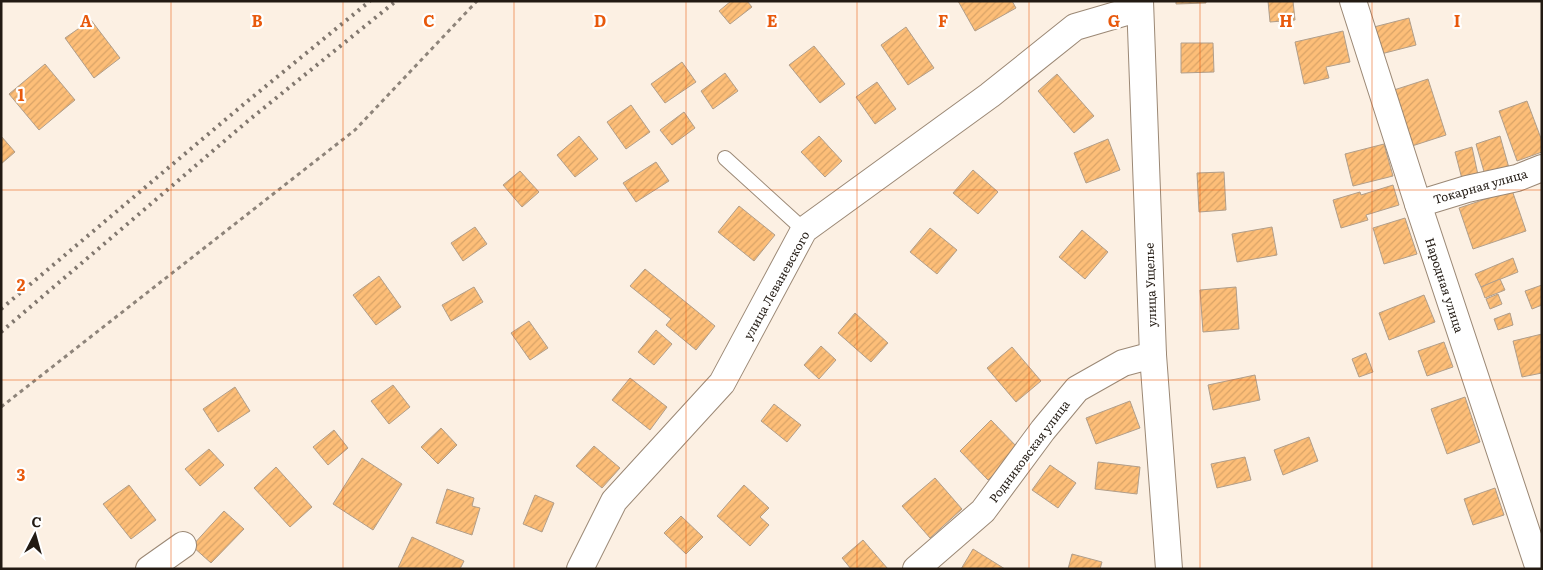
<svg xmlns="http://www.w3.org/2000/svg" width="1543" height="570" font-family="Literata,serif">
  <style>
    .building { fill: url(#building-hatch); stroke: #b19e8a }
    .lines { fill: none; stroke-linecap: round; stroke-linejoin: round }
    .lane-casing { stroke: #9b8875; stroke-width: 16 }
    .street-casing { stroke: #9b8875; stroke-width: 28 }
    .path { stroke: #8e847a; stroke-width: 3; stroke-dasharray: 4 4; stroke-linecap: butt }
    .lane { stroke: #fff; stroke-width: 14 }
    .street { stroke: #fff; stroke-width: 26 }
    .rail { stroke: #81776e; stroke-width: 4; stroke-dasharray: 2.5 5; stroke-linecap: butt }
    .grid { fill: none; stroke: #e8590c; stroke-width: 1; stroke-opacity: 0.55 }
    .labels { text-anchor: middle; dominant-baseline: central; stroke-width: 4.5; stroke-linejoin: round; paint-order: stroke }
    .street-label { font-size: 12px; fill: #221a13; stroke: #fff }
    .grid-label { font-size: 16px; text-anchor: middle; font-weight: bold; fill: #e8590c; stroke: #fff; stroke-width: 4.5; stroke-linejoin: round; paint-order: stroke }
  </style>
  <defs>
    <pattern id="building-hatch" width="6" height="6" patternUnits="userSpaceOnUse" patternTransform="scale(1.25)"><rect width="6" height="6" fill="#fdbe78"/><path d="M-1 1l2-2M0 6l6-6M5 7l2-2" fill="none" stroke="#d9a367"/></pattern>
  </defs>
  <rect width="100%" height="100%" fill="#fcf0e3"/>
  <g class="building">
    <polygon points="731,1 747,1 752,7 730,24 719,11"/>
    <polygon points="958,1 1012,1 1016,8 975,31"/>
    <polygon points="1176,1 1206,1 1206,3 1176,4"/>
    <polygon points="1268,1 1293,1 1295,20 1270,22"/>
    <polygon points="1409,18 1416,45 1377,55 1370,28"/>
    <polygon points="91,20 120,58 94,78 65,38"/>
    <polygon points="906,27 934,68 908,85 881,45"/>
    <polygon points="1343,31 1350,62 1326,67 1329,78 1304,84 1295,42"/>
    <polygon points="1181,43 1213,43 1214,72 1181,73"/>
    <polygon points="814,46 845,84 820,103 789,65"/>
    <polygon points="682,62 696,82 665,103 651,84"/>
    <polygon points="45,64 75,100 39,130 9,94"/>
    <polygon points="725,73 738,91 713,109 701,91"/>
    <polygon points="1057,74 1094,116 1074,133 1038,91"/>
    <polygon points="1428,79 1446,135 1412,146 1394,90"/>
    <polygon points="877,82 896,109 875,124 856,97"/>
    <polygon points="1527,101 1542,141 1542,152 1517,161 1499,111"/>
    <polygon points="631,105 650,132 626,149 607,122"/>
    <polygon points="684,112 695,128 672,145 660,130"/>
    <polygon points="1,136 15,152 1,164"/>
    <polygon points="579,136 598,159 575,177 557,155"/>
    <polygon points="819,136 842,161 825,177 801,152"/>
    <polygon points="1500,136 1509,168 1485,175 1476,144"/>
    <polygon points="1108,139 1120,170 1086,183 1074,153"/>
    <polygon points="1384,144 1393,176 1353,186 1345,154"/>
    <polygon points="1472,147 1478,175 1462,179 1455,152"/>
    <polygon points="656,162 669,181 636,202 623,183"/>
    <polygon points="973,170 998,192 978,214 953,193"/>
    <polygon points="520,171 539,192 522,207 503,185"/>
    <polygon points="1224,172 1226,210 1199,212 1197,173"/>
    <polygon points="1393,185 1399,205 1366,215 1368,220 1341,228 1333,200 1360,192 1361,195"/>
    <polygon points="1512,190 1526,231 1473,249 1459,208"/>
    <polygon points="739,206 775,235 754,261 718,232"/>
    <polygon points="1405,218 1417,254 1384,264 1373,228"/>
    <polygon points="475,227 487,244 463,261 451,243"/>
    <polygon points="1272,227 1277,255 1237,262 1232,234"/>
    <polygon points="930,228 957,250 937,274 910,252"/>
    <polygon points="1082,230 1108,252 1085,279 1059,257"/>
    <polygon points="1513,258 1518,272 1481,287 1475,274"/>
    <polygon points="645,269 715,326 696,350 666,325 671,319 630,286"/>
    <polygon points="379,276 401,307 376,325 353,295"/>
    <polygon points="1500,279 1505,290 1485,298 1481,287"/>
    <polygon points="1542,285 1542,305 1532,309 1525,291"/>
    <polygon points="474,287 483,302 451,321 442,305"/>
    <polygon points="1236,287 1239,329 1203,332 1200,290"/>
    <polygon points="1498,294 1502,304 1490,309 1486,299"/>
    <polygon points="1424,295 1435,322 1389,340 1379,313"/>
    <polygon points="855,313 888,343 871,362 838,333"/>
    <polygon points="1510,313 1513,325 1498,330 1494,319"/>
    <polygon points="529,321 548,348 530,360 511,333"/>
    <polygon points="656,330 672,344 654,365 638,352"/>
    <polygon points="1542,334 1542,373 1522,377 1513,341"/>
    <polygon points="1444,342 1453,367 1427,376 1418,351"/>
    <polygon points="821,346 836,360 819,379 804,365"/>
    <polygon points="1012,347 1041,381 1016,402 987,368"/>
    <polygon points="1366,353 1373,372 1359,377 1352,359"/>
    <polygon points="1255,375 1260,400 1213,410 1208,385"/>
    <polygon points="630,378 667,407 650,430 612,400"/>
    <polygon points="393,385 410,407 389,424 371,401"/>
    <polygon points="235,387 250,411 218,432 203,409"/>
    <polygon points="1465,397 1480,442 1447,454 1431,409"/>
    <polygon points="1130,401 1140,428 1096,444 1086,418"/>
    <polygon points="774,404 801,425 787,442 761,421"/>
    <polygon points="991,420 1019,449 988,480 960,451"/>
    <polygon points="441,428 457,445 438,464 421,447"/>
    <polygon points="334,430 348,448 328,465 313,447"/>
    <polygon points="1309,437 1318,461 1283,475 1274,450"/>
    <polygon points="594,446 620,468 602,488 576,466"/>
    <polygon points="209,449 224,465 200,486 185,469"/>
    <polygon points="1245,457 1251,480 1217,488 1211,464"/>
    <polygon points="362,458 402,484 373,530 333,504"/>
    <polygon points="1098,462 1140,467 1137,494 1095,489"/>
    <polygon points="1050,465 1076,483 1058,508 1032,490"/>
    <polygon points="276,467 312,507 290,527 254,488"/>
    <polygon points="935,478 962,509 930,538 902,506"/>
    <polygon points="129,485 156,520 131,539 103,504"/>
    <polygon points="744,485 769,508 760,517 769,525 750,546 717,516"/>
    <polygon points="1495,488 1504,515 1473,525 1464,499"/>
    <polygon points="447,489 474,498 472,506 480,508 472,535 436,523"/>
    <polygon points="535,495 554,503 542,532 523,524"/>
    <polygon points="224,511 244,529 211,563 192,546"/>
    <polygon points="681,516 703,537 686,554 664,533"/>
    <polygon points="412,537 464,561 460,569 398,568"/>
    <polygon points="863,540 888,569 851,569 842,558"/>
    <polygon points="973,549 1005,569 961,569"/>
    <polygon points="1072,554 1102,562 1100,569 1068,569"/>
  </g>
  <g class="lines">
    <g class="lane-casing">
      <polyline id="lane" points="725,158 804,230"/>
    </g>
    <g class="street-casing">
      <g id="street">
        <polyline points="1140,1 1153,355 1169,569"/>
        <polyline points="1353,1 1418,204 1539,569"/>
        <polyline points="1418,204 1467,189 1517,178 1542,168"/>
        <polyline points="149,569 183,545"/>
        <polyline points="580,569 614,501 722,383 804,230 990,95 1075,27 1140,8"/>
        <polyline points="916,569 983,511 1043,430 1077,389 1123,363 1153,355"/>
      </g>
    </g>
    <polyline class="path" points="1,407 355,130 477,1"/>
    <use href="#lane" class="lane"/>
    <use href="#street" class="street"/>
    <g class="rail">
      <polyline points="1,309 244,104 370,1"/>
      <polyline points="1,332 249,120 396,1"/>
    </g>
  </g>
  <path class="grid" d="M171,1V569M343,1V569M514,1V569M686,1V569M857,1V569M1029,1V569M1200,1V569M1372,1V569M1,190H1542M1,380H1542"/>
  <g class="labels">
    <g class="street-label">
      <text transform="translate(1480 186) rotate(-16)">Токарная улица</text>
      <text transform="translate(776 285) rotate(-61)">улица Леваневского</text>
      <text transform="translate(1150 285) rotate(-92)">улица Ущелье</text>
      <text transform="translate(1445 285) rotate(72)">Народная улица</text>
      <text transform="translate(1029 451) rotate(-53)">Родниковская улица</text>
    </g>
  </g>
  <g class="grid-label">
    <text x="86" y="27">A</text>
    <text x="257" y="27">B</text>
    <text x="429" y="27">C</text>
    <text x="600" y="27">D</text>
    <text x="772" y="27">E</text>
    <text x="943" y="27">F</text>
    <text x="1114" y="27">G</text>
    <text x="1286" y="27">H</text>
    <text x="1457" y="27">I</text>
    <text x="21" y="101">1</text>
    <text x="21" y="291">2</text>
    <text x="21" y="481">3</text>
  </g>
  <rect width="1543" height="570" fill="none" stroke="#221a13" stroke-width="5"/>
  <g transform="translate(35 535) rotate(6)" stroke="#ffffff" stroke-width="4" paint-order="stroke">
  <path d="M0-4L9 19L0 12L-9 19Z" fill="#221a13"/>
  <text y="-8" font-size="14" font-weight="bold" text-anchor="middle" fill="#221a13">С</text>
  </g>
</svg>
